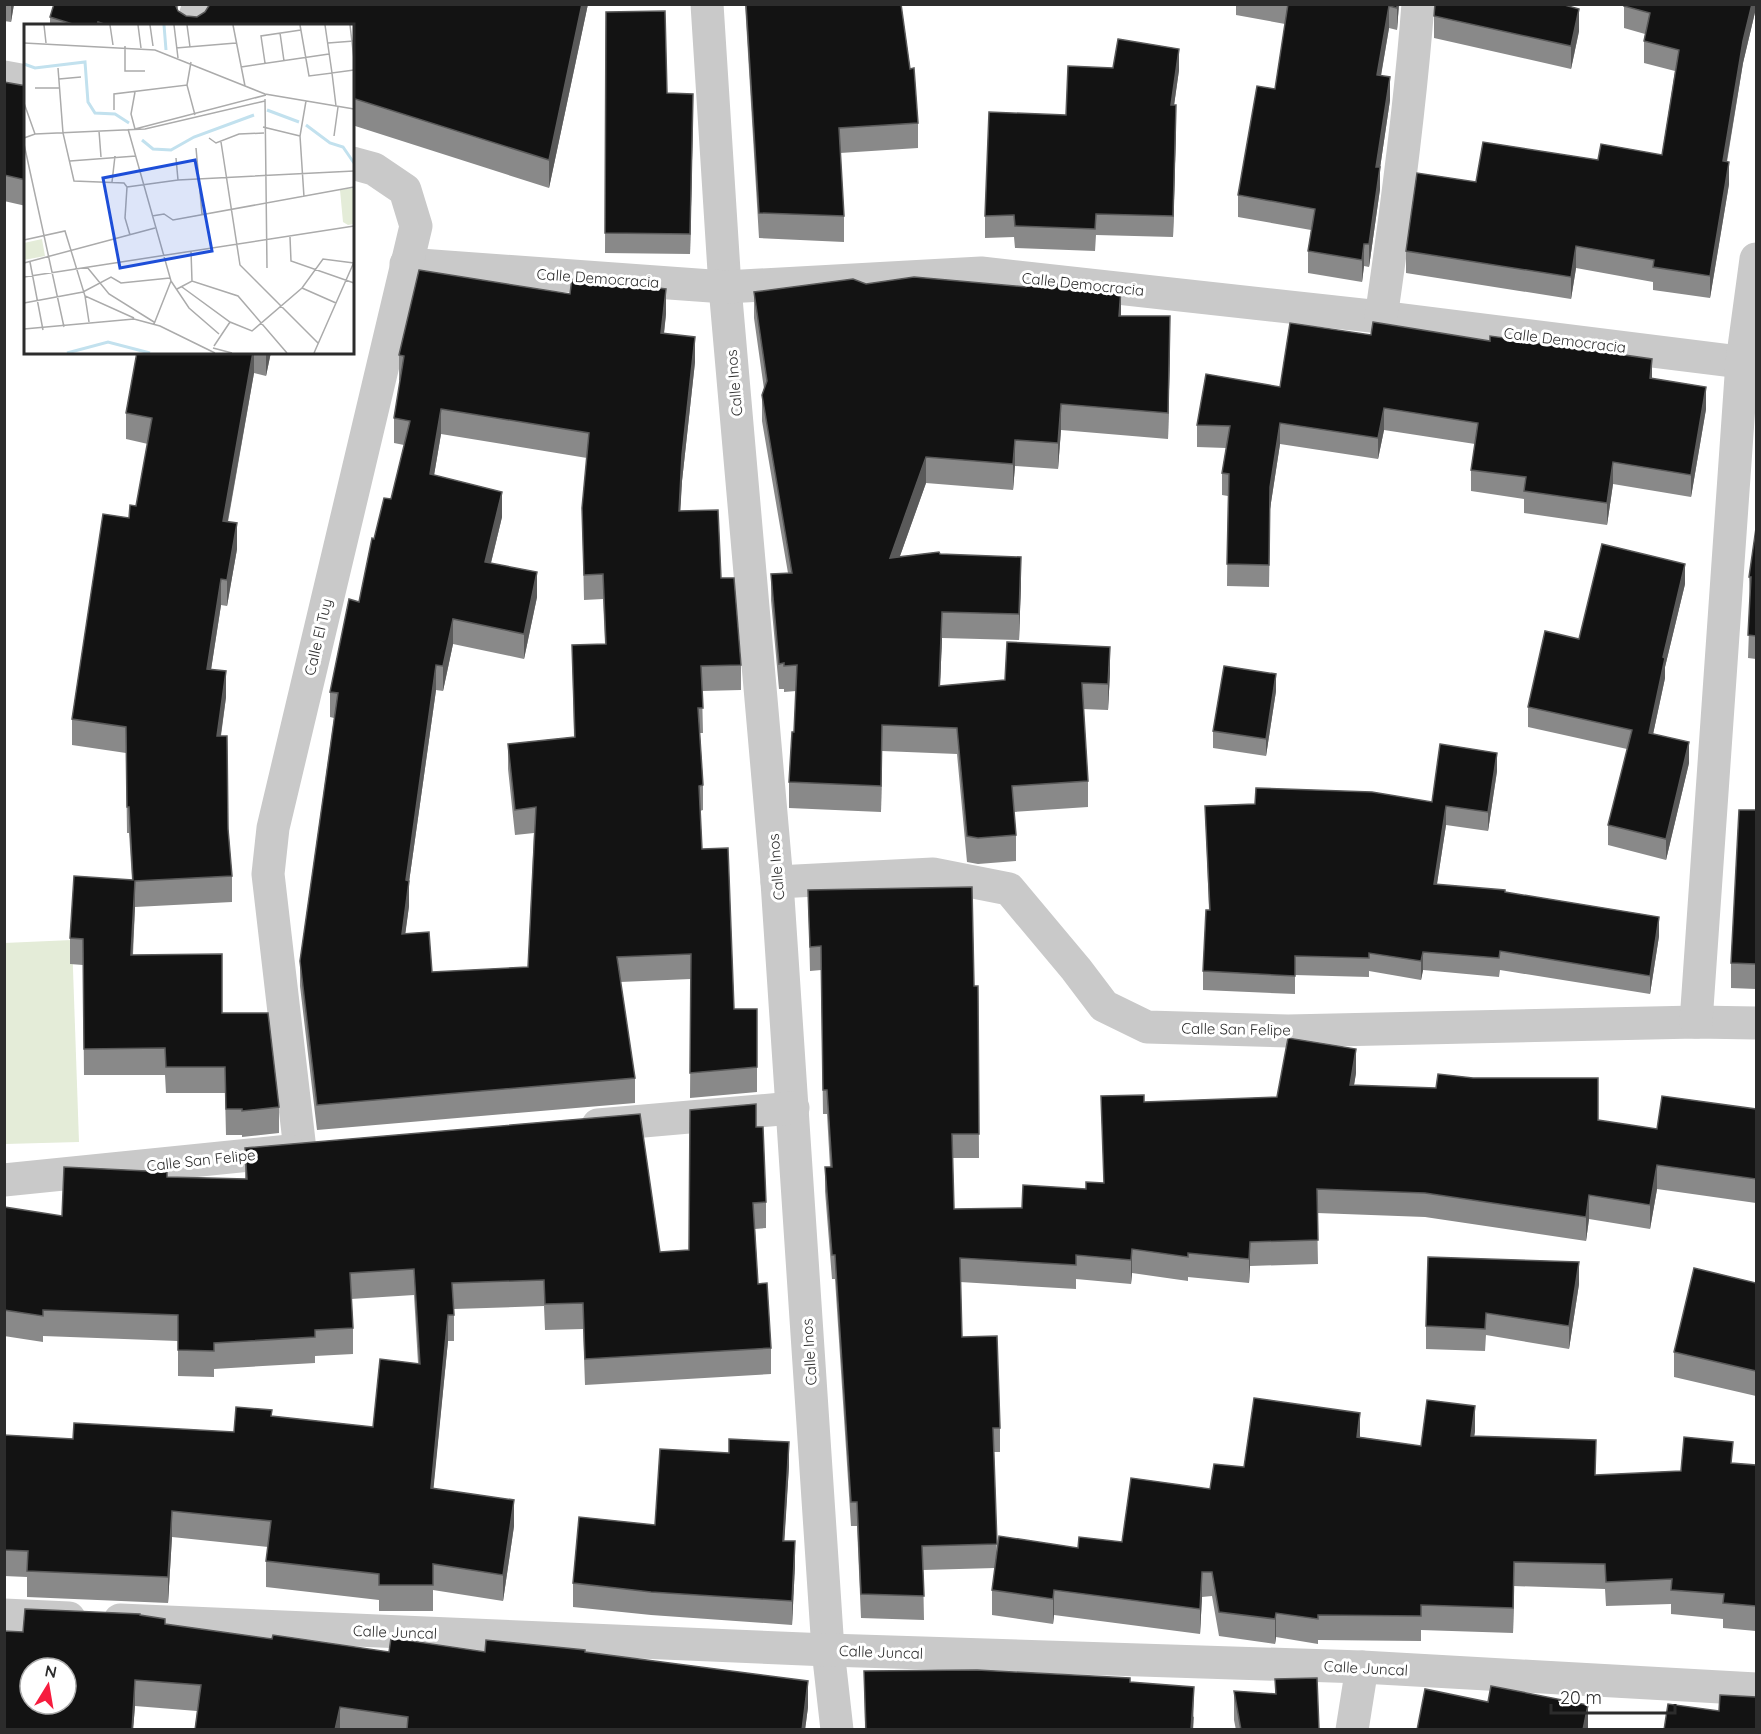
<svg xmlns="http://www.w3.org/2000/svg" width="1761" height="1734" font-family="Quicksand,sans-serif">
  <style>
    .green { fill: #e4ecd8 }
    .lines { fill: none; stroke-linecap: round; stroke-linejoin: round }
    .minor { stroke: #c9c9c9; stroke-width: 33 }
    .wall { fill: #898989; fill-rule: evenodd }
    .shaded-wall { fill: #5a5a5a }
    .building { fill: #131313; stroke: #5a5a5a; stroke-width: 1.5; fill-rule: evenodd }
    .labels { text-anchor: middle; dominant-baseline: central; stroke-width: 6; stroke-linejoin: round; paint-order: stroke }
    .street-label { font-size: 15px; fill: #2c2c2c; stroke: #fff }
    .inset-river { fill: none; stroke: #c2e1ee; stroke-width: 3 }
    .inset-road { fill: none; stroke: #ababab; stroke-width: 1.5 }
    .view { fill: #1d4ed8; fill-opacity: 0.15; stroke: #1d4ed8; stroke-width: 3 }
    .inset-edge { fill: none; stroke: #2c2c2c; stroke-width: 3 }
  </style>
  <rect width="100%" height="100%" fill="#fff"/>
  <polygon class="green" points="72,940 79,1142 5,1144 4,943"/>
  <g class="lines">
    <g class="minor">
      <polyline points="707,4 725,287 777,882 828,1650 837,1730"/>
      <polyline points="192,26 199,4"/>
      <polyline points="4,77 26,81"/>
      <polyline points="406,264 725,287 981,273 1371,316 1756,364"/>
      <path d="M1381,318C1396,214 1410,109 1418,4"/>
      <polyline points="777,882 933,874 1009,889 1076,969 1104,1006 1147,1027 1288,1031 1696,1022 1756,1023"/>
      <polyline points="1696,1022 1742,362 1756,259"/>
      <polyline points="598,1125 793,1108"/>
      <polyline points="300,1150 268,874 273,828 416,226 405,190 374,169 352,163"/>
      <polyline points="4,1180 289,1151"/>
      <polyline points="4,1615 69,1618"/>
      <polyline points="120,1620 828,1650 1362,1667 1756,1689"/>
      <polyline points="1352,1730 1362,1667"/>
    </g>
  </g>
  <g class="wall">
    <polygon points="4,4 14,4 11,22 4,21"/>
    <polygon points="54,4 179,4 177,10 186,16 197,17 588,4 549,188 352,125 352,26 50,26 50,17"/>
    <polygon points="745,4 901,4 918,123 918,148 840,153 844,216 844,242 759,238"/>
    <polygon points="1236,4 1399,4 1397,30 1389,28 1381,76 1390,100 1380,168 1380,189 1369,267 1364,266 1362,282 1308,273 1308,251 1311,230 1238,217 1238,195 1275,89 1285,24 1236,15"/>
    <polygon points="1756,4 1756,8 1743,63 1727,162 1729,184 1710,298 1653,290 1653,282 1576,268 1571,299 1406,273 1406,251 1476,182 1598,160 1662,155 1675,71 1644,63 1644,41 1645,34 1624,28 1624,6"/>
    <polygon points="606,12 667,93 693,114 690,254 605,253"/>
    <polygon points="1434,16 1579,31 1571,69 1434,38"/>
    <polygon points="1113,68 1179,70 1174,105 1176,127 1173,237 1096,235 1095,251 1015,248 1014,237 985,238 985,216 1066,115"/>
    <polygon points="4,82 26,86 26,206 4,201"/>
    <polygon points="866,284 1121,316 1170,342 1168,439 1061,430 1058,469 1015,466 1013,490 926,483 900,556 940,554 1021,583 1019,640 942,638 940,686 1110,673 1108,710 1083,709 1088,781 1088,807 1014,812 1016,835 1016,861 978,864 967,862 957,754 882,751 881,812 789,808 789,782 794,732 796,691 784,692 784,689 779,689 771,600 771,574 788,573 762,421 762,395 764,389 754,318 754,292"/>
    <path d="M666,314L664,334L695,362L682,481L680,511L721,578L741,665V690L702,691L703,733H700L703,785V810L700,811L702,849L734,1009H757V1092L690,1098L691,979L620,982L635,1078V1103L317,1130L300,986V961L334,718L330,717V692L359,602L374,539L391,499L404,445L394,443V418L400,381L399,380V355ZM441,434L587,458L582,508L584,600L603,599L605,644L572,645L574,737L508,744V769L515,835L534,833L528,967L432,972L405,934L409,906V882L436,690L443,691L453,644L524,659L537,597L491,563L502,517L434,475Z"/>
    <polygon points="137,352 271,352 266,376 254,373 228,522 237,549 227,606 221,605 211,670 226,697 221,736 232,876 232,902 135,907 133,955 222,1013 279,1107 279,1133 242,1137 242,1135 226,1135 225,1093 166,1093 165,1075 84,1075 83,965 70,964 70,938 132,880 129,833 127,833 126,753 72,745 72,719 129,518 136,506 148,444 126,439 126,413"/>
    <polygon points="1652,379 1706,409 1691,497 1613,484 1607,525 1524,513 1524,499 1471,491 1471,470 1475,444 1384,430 1378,459 1280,444 1270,509 1269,587 1227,586 1228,496 1222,495 1222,473 1226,448 1197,447 1197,425 1280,387"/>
    <polygon points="1756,528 1756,659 1748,658 1750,600 1749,577"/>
    <polygon points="1685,584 1665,667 1665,678 1653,734 1689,763 1666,860 1608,845 1608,825 1627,749 1528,727 1528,707 1579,639"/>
    <polygon points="1276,691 1266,756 1213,748 1213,731"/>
    <polygon points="1497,771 1488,831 1446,825 1437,884 1505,893 1659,936 1650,994 1500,970 1499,977 1423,970 1421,980 1369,971 1369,977 1295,975 1295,994 1203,990 1203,971 1209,910 1205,806 1432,802"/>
    <polygon points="1756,810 1756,989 1731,988 1731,963"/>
    <polygon points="808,890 974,986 978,986 979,1158 952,1158 954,1209 1022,1208 1104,1183 1101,1096 1144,1102 1277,1097 1356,1073 1354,1085 1657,1129 1756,1109 1756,1203 1657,1189 1650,1229 1589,1219 1586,1241 1425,1217 1317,1213 1318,1264 1250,1266 1249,1283 1188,1277 1188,1281 1132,1273 1131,1284 1076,1279 1076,1289 960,1282 962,1337 1000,1428 1000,1452 994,1452 997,1556 1078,1548 1122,1542 1244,1467 1360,1437 1421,1446 1475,1431 1474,1436 1596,1475 1681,1471 1733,1463 1756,1465 1756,1631 1723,1628 1723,1619 1671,1614 1671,1604 1606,1606 1605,1589 1514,1586 1513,1633 1421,1630 1421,1641 1318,1640 1318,1644 1276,1637 1275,1644 1219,1636 1212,1596 1202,1597 1200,1634 1054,1615 1053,1624 992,1615 992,1590 995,1568 923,1570 924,1620 861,1618 857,1526 851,1526 835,1279 832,1279 825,1191 825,1167 830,1167 827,1114 823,1114 821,970 810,971"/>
    <polygon points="756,1127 766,1202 766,1228 755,1229 758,1284 771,1348 771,1374 585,1385 583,1329 545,1330 544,1306 454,1309 454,1341 448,1341 433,1489 514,1526 503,1601 433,1590 433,1611 379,1611 379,1600 266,1587 266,1561 268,1547 172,1537 168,1603 27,1597 27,1577 4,1576 4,1435 73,1439 234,1432 272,1416 373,1427 418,1363 414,1295 351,1299 353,1328 353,1354 315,1356 315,1363 214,1369 214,1377 178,1376 178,1341 43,1336 43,1342 4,1336 4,1207 62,1216 167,1177 245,1179 245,1148 660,1252 689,1250"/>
    <polygon points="1756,1283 1756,1396 1674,1377 1674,1352"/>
    <polygon points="1579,1284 1569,1349 1486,1335 1485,1351 1426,1349 1426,1326"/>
    <polygon points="789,1466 784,1541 795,1565 792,1625 651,1615 573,1607 573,1583 655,1525"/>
    <polygon points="140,1615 165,1624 272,1639 389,1652 585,1652 808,1707 805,1730 195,1730 197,1711 135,1706 133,1730 4,1730 23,1632"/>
    <polygon points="864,1671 1130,1682 1194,1717 1193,1730 865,1730"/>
    <polygon points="1275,1679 1319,1730 1236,1730 1234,1720 1234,1691 1275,1694"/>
  </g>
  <g class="shaded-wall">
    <polygon points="11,4 14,4 11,22"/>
    <polygon points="582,4 588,4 549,188 549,160"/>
    <polygon points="1397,4 1399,4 1397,30"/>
    <polygon points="1752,4 1756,4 1756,8 1743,63 1723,183 1723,161 1743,41"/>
    <polygon points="1389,6 1389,28 1377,98 1377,75"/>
    <polygon points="1579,9 1579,31 1571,69 1571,46"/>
    <polygon points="1179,49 1179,70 1171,127 1171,105"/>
    <polygon points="1390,77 1390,100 1380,168 1380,189 1369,267 1369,244 1376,167"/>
    <polygon points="693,94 693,114 690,254 690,234"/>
    <polygon points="1176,105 1176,127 1173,237 1173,216"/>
    <polygon points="1729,162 1729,184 1710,298 1710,276"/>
    <polygon points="1364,244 1364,266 1362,282 1362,260"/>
    <polygon points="1576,246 1576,268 1571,299 1571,277"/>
    <polygon points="666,289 666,314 661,358 661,333"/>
    <polygon points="1121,289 1121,315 1119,342 1119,316"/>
    <polygon points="1170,316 1170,342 1168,439 1168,413"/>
    <polygon points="695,337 695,362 682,481 679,536 679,511 682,455"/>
    <polygon points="253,352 254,352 254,373 223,547 223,521"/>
    <polygon points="266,352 271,352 266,376"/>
    <polygon points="1652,359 1652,381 1650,378"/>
    <polygon points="1706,387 1706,409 1691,497 1691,475"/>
    <polygon points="1061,404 1061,430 1058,469 1058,443"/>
    <polygon points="1384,408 1384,430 1378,459 1378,438"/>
    <polygon points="441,409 441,434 430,499 430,474"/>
    <polygon points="1280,423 1280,444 1270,509 1269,587 1270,487"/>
    <polygon points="1015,440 1015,466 1013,490 1013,464"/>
    <polygon points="926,457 926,483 890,584 890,558"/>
    <polygon points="1613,462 1613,484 1607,525 1607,503"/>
    <polygon points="502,492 502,517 485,587 485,562"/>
    <polygon points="237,523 237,549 227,606 227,580"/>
    <polygon points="1021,557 1021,583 1019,640 1019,614"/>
    <polygon points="1685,564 1685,584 1665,667 1665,678 1649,753 1649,733 1663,657"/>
    <polygon points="537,572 537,597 524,659 524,634"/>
    <polygon points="221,579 221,605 207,695 207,669"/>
    <polygon points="942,612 942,638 939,712 939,686"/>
    <polygon points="453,619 453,644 443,691 443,666"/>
    <polygon points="1110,647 1110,673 1108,710 1108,684"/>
    <polygon points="436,665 436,690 409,882 409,906 402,959 402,934 406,880"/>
    <polygon points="226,671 226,697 217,762 217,736"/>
    <polygon points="1276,674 1276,691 1266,756 1266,739"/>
    <polygon points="882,725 882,751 881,812 881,786"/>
    <polygon points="1689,742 1689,763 1666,860 1666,839"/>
    <polygon points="1497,753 1497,771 1488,831 1488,812"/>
    <polygon points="1446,806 1446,825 1434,903 1434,884"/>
    <polygon points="135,881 135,907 131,981 131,955"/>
    <polygon points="1659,917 1659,936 1650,994 1650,976"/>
    <polygon points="1423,952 1423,970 1421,980 1421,961"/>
    <polygon points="1356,1049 1356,1073 1350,1109 1350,1085"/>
    <polygon points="1657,1165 1657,1189 1650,1229 1650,1205"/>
    <polygon points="1589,1195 1589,1219 1586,1241 1586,1217"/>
    <polygon points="1250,1242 1250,1266 1249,1283 1249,1259"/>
    <polygon points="1132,1249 1132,1273 1131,1284 1131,1260"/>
    <polygon points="1579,1262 1579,1284 1569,1349 1569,1326"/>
    <polygon points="448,1315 448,1341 431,1514 431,1488"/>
    <polygon points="1475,1406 1475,1431 1471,1460 1471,1436"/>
    <polygon points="1360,1413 1360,1437 1357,1437"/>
    <polygon points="789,1442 789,1466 783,1564 783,1541"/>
    <polygon points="514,1500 514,1526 503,1601 503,1575"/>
    <polygon points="172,1511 172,1537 168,1603 168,1577"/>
    <polygon points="795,1541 795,1565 792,1625 792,1601"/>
    <polygon points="1514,1562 1514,1586 1513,1633 1513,1608"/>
    <polygon points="1202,1572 1202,1597 1200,1634 1200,1609"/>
    <polygon points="1054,1590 1054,1615 1053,1624 1053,1599"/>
    <polygon points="1276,1613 1276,1637 1275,1644 1275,1619"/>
    <polygon points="135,1680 135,1706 133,1730 132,1730"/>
    <polygon points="808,1681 808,1707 805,1730 802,1730"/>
    <polygon points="1194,1687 1193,1730 1191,1730"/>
    <polygon points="1588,1705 1588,1730 1583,1730"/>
    <polygon points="340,1707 340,1730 335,1730"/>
  </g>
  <g class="building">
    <polygon points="54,4 175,4 178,11 186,16 197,17 205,12 210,4 582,4 549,160 352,98 352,26 110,26 98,22 97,26 79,26 50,17"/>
    <polygon points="746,4 901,4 910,69 914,68 918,123 839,128 844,216 759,213"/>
    <polygon points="1288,4 1397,4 1397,8 1389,6 1377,75 1390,77 1376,167 1380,167 1369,244 1364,244 1362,260 1308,251 1315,209 1238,195 1257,86 1275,89"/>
    <polygon points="1435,4 1561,4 1579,9 1571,46 1434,16"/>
    <polygon points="1625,4 1752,4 1743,41 1723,161 1729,162 1710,276 1653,267 1654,260 1576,246 1571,277 1406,251 1417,173 1476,182 1483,142 1598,160 1601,144 1662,155 1679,50 1644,41 1650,13 1624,6"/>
    <polygon points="665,11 667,93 693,94 690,234 605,233 606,12"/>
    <polygon points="1118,39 1179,49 1171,105 1176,105 1173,216 1096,214 1095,229 1015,226 1014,215 985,216 989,112 1066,115 1068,66 1113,68"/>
    <polygon points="4,82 26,86 26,180 4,175"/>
    <path d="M419,270L570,294L572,278L666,289L661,333L695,337L682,455L679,511L718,510L721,578H734L741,665L701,666L703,708H698L703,785L699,786L702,849L728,848L734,1009H757V1067L690,1073L691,954L617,957L635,1078L317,1105L300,961L338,693L330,692L349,599L359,602L372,538L374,539L384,498L391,499L410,421L394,418L404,356L399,355ZM441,409L589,433L582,508L584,575L603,574L606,644L572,645L575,737L508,744L515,810L536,807L528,967L432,972L429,932L402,934L409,881L406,880L436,665L443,666L453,619L524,634L537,572L485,562L502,492L430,474Z"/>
    <polygon points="914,277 1026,287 1027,281 1121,289 1119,316 1170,316 1168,413 1061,404 1058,443 1015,440 1013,464 926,457 890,558 939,552 940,554 1021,557 1019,614 942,612 939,686 1005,680 1007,642 1110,647 1108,684 1082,683 1088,781 1012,786 1016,835 978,838 967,836 957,728 882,725 881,786 789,782 792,732 794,732 797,665 784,666 784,663 779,664 771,574 792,573 762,395 767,381 754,292 853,279 866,284"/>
    <polygon points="1373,322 1490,341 1490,336 1652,359 1650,378 1706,387 1691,475 1613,462 1607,503 1524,491 1526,477 1471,470 1478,423 1384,408 1378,438 1280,423 1270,487 1269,565 1227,564 1229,474 1222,473 1230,426 1197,425 1206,374 1280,387 1290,323 1371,335"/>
    <polygon points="137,352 253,352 223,521 237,523 227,580 221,579 207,669 226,671 217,736 227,736 228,829 232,876 135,881 131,955 222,954 222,1013 268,1013 279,1107 242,1111 242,1109 226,1109 225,1067 166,1067 165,1048 84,1049 83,939 70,938 74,876 133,880 129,807 127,807 126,727 72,719 103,514 129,518 130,505 136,506 152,418 126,413"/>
    <polygon points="1756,528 1756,636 1748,635 1751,577 1749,577"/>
    <polygon points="1602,544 1685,564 1663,657 1665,658 1649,733 1689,742 1666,839 1608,825 1632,730 1528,707 1545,631 1579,639"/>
    <polygon points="1224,666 1276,674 1266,739 1213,731"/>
    <polygon points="1440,744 1497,753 1488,812 1446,806 1434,884 1505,890 1505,892 1659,917 1650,976 1500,951 1499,958 1423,952 1421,961 1369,953 1369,958 1295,956 1295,976 1203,971 1206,910 1210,910 1205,806 1255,804 1256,788 1372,792 1432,802"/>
    <polygon points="1739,810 1756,810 1756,964 1731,963"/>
    <polygon points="972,887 974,986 978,986 979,1134 952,1134 954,1209 1022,1208 1023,1185 1086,1189 1086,1182 1104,1183 1101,1096 1144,1095 1144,1102 1277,1097 1288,1038 1356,1049 1350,1085 1436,1088 1438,1074 1473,1078 1598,1078 1598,1120 1657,1129 1662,1096 1756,1109 1756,1179 1657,1165 1650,1205 1589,1195 1586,1217 1425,1193 1317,1189 1318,1240 1250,1242 1249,1259 1188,1253 1188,1257 1132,1249 1131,1260 1076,1255 1076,1265 960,1258 962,1337 997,1336 1000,1428 993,1428 997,1544 922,1546 924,1596 861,1594 857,1502 851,1502 835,1255 832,1255 825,1167 832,1167 827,1090 823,1090 821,946 810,947 808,890"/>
    <polygon points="756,1104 756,1127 763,1127 766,1202 753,1203 758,1284 767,1283 771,1348 585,1359 583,1303 545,1304 544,1280 452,1283 454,1315 448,1315 431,1488 514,1500 503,1575 433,1564 433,1585 379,1585 379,1574 266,1561 271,1521 172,1511 168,1577 27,1571 28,1551 4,1550 4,1435 73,1439 74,1423 234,1432 236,1407 272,1410 271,1416 373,1427 380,1359 420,1364 414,1269 350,1273 353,1328 315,1330 315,1337 214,1343 214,1351 178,1350 178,1315 43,1310 43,1316 4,1310 4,1207 62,1216 64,1167 167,1172 167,1177 247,1179 245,1148 640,1114 660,1252 689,1250 690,1110"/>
    <polygon points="1428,1257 1579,1262 1569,1326 1486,1313 1485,1329 1426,1326"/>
    <polygon points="1694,1268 1756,1283 1756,1371 1674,1352"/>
    <polygon points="1254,1398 1360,1413 1357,1437 1421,1446 1427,1400 1475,1406 1471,1436 1596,1440 1595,1475 1681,1471 1684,1437 1733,1442 1731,1463 1756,1465 1756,1606 1723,1603 1724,1594 1671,1590 1672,1579 1606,1582 1605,1564 1514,1562 1513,1608 1421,1605 1421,1616 1318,1615 1318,1619 1276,1613 1275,1619 1219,1612 1212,1572 1202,1572 1200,1609 1054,1590 1053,1599 992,1590 999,1536 1078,1548 1079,1537 1122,1542 1131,1478 1210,1489 1214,1464 1244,1467"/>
    <polygon points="729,1439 789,1442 783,1541 795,1541 792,1601 651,1592 573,1583 579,1517 655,1525 660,1449 729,1453"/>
    <path d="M25,1609L140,1614V1615L165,1619V1624L272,1639L273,1635L389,1652L391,1638L485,1652L486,1640L585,1650V1652L808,1681L802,1730H407L408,1717L340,1707L335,1730H195L201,1685L135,1680L132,1730H4V1631L23,1632ZM30,1668H66V1704H30Z"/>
    <polygon points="977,1670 1130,1678 1130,1682 1194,1687 1191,1730 866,1730 864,1671"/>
    <polygon points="1317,1678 1319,1730 1241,1730 1234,1691 1276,1694 1275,1679"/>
    <polygon points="1491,1686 1588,1705 1583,1730 1417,1730 1425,1689 1488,1702"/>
    <polygon points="1720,1695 1756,1697 1756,1730 1664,1730 1668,1704 1719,1711"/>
  </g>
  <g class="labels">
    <g class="street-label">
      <text transform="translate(598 278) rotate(4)">Calle Democracia</text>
      <text transform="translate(1083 284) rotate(6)">Calle Democracia</text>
      <text transform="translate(1565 340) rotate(7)">Calle Democracia</text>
      <text transform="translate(734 383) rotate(-95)">Calle Inos</text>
      <text transform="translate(318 637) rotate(-77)">Calle El Tuy</text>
      <text transform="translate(776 867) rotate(-95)">Calle Inos</text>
      <text transform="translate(1236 1029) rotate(1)">Calle San Felipe</text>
      <text transform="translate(201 1160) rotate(-6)">Calle San Felipe</text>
      <text transform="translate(809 1352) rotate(-94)">Calle Inos</text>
      <text transform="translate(395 1632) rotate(2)">Calle Juncal</text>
      <text transform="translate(881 1652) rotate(2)">Calle Juncal</text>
      <text transform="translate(1366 1668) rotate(3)">Calle Juncal</text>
    </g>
  </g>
  <g transform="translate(24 24)">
    <rect width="330" height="330" fill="#fff"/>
    <path d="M330,164V200L324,201L319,198L316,166ZM18,215L21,232L0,236V219Z" fill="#e4ecd8"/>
    <path class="inset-river" d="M140,1L142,26M0,40L11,44L61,38L64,78L71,89L91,90L105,99M243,86L275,98M282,101L306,119L319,123L330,139M118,116L129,125L147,126L170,113L230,91M43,329L84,318L126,329"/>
    <path class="inset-road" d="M20,1L22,19M86,1L89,21M114,1L117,24M126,1L129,22M150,1L154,34M163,1L166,23M209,1L221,62M276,1L285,52L308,49L312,82M301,1L308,49L330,46M326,1L330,35M256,9L260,37M0,19L131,26L241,70L330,85M304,19L330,17M101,22V47H121M152,24L212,19M241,39L237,12L277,6M217,43L305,30M34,44L39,109L50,157L100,159L103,163M35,55L57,53M163,61L167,38M11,64H35M241,75L243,244M0,79L11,110M90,86V70L163,61L171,91M239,103L276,112M104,105L147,257L130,300M111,105L242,71M111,105L107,90L111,68M75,107L77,133M310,112L314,83M0,114L11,110L121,105L241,77M185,114L192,119L215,110L240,109M197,118L216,241L294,319M0,120L40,303M172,124L178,190M152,134L154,156M46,137L112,132M88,158L91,132M103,163L154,156L330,147M103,163L101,194L106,211M280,173L276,112L282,77M128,192L140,190L149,196L330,163M266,213L267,237L330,259M0,216L41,207L61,272L110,294M167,227L168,257M6,238L19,306M0,239L131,204M63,243L85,270L130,298M0,253L330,202M147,257L165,284L195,310M158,263L206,298L228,307L278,264L299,235L330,239M278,264L312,279M153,265L168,257L214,272L263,329M61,272L65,298M0,279L59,268L87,253L97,259L146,254M0,305L110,295L136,302L191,329M190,322L206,298M189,324L208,329M290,329L330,238"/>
    <path class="view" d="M171,136L188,227L96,244L79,154Z"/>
    <rect width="330" height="330" class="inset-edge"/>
  </g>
  <rect width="1761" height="1734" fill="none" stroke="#2c2c2c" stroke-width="12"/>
  <g transform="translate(48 1686) rotate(11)"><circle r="28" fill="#ffffff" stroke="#ababab" stroke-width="1.5"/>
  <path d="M0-4.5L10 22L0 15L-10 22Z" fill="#f61c3e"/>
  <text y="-9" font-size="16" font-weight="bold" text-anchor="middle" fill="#2c2c2c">N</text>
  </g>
  <path d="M1551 1704v9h124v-9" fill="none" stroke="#2c2c2c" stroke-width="3"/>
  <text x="1560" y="1704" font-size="18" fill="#2c2c2c" stroke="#ffffff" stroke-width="4.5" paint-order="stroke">20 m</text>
</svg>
